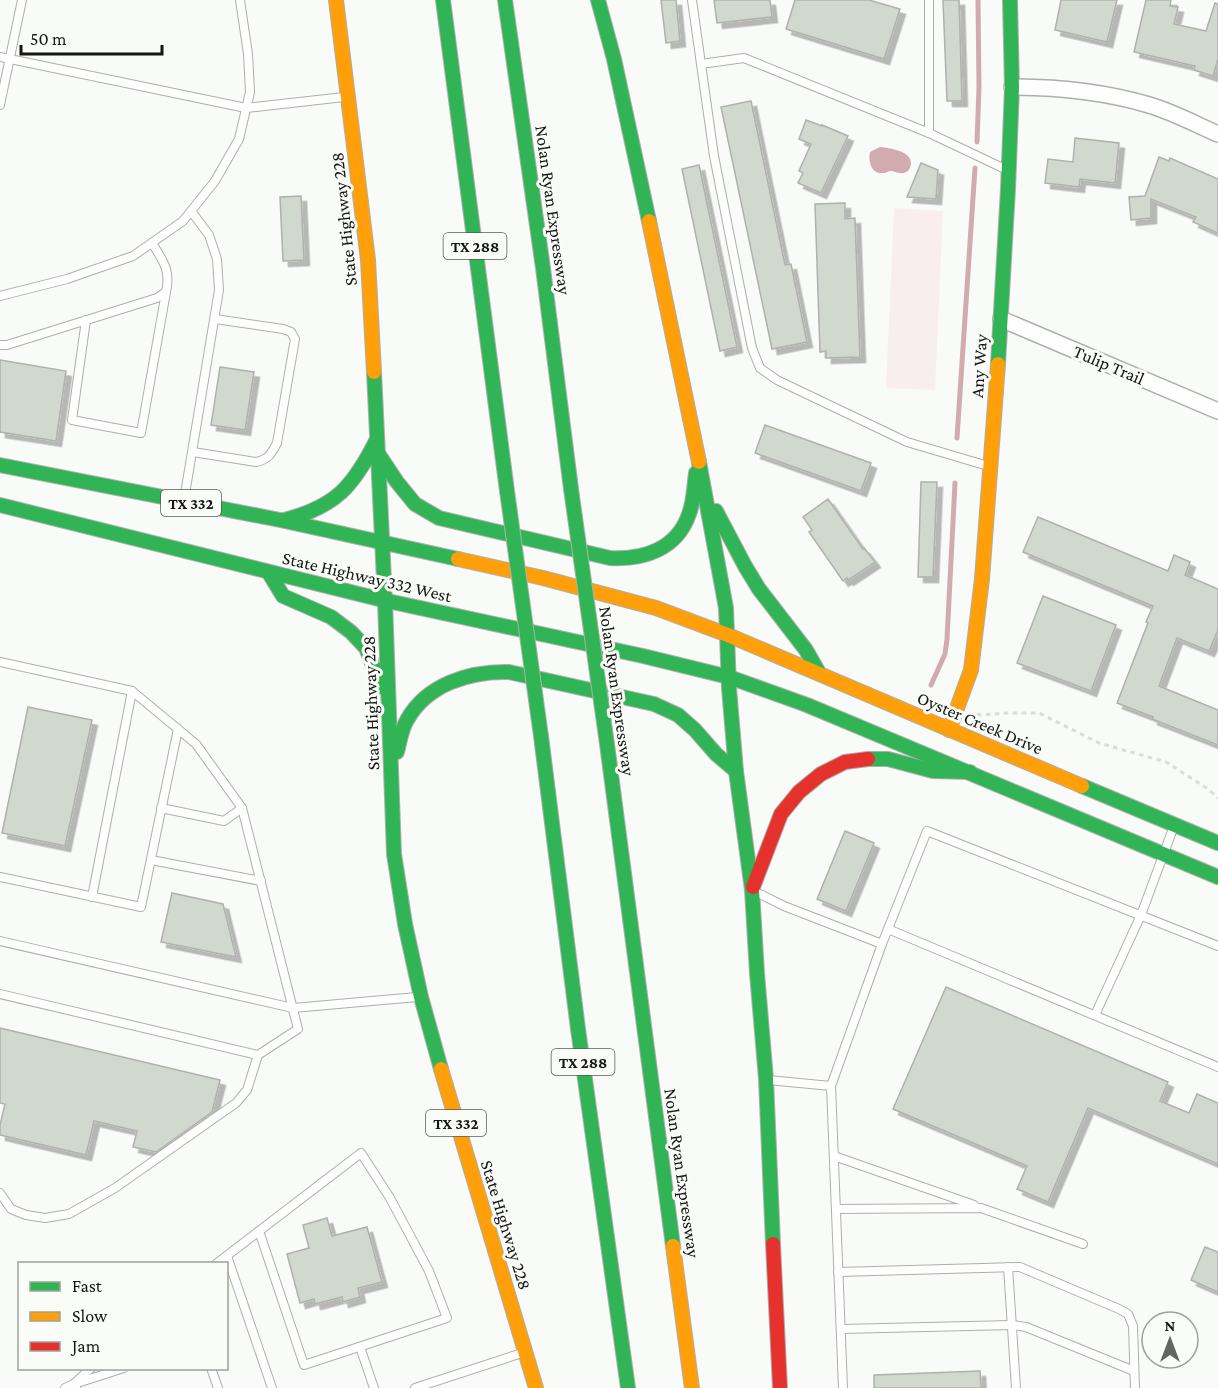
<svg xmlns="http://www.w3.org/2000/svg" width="1218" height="1388" font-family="'Crimson Pro',serif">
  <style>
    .green { fill: #f9eeef }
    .water { fill: #d2abb1 }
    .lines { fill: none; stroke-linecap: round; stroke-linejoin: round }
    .stream { stroke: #d2abb1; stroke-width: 5 }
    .building { fill: #d1d8cd; stroke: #afb1af; stroke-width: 1.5; filter: url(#shadow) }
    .lane-casing { stroke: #aeafad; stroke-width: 10 }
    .street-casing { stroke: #aeafad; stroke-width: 18 }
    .fast-casing { stroke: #aeafad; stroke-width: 16 }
    .slow-casing { stroke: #aeafad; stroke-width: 16 }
    .jam-casing { stroke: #aeafad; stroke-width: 16 }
    .path { stroke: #dadcda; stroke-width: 3; stroke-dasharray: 4.5 4.5; stroke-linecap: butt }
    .lane { stroke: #fefefe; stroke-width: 8 }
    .street { stroke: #fefefe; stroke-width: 15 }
    .fast { stroke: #30b455; stroke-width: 14 }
    .slow { stroke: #ff9f0a; stroke-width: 14 }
    .jam { stroke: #e5322d; stroke-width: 14 }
    .fast-bridge-casing { stroke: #adb4a7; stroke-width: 16; stroke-linecap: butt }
    .fast-bridge { stroke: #30b455; stroke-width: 14 }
    .labels { text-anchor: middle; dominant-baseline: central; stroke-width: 6; stroke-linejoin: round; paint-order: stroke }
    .shield { fill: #f9fcf7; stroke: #595b59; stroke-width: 1.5 }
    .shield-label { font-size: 16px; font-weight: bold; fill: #151615 }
    .street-label { font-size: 18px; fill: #151615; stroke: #f9fcf7 }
  </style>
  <defs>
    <filter id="shadow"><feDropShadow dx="5.5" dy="5.5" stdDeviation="0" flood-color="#0004"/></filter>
  </defs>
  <rect width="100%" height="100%" fill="#f9fbf8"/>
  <polygon class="green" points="894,208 943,211 935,390 886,388"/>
  <path class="water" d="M880,147C890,148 912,151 911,164C910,168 909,171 906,172C901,175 897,172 892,171C886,171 889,173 882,173C871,174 868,160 870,152Z"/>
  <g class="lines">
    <g class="stream">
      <polyline points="977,142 979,87 978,0"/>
      <polyline points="957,438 975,168"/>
      <polyline points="931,685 945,654 947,639 955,483"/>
    </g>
  </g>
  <g class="building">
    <polygon points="661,0 676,0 680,41 666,43"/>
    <polygon points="714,0 770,0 772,17 717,23"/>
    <polygon points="795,0 869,0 900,9 884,59 786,29"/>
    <polygon points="943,0 959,0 962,101 947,101"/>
    <polygon points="1061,0 1117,0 1107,42 1055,30"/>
    <polygon points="1146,0 1171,0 1170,6 1178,7 1174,24 1206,31 1215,3 1218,4 1218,59 1213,76 1194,70 1195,66 1134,52"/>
    <polygon points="751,101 785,265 791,264 807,342 772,349 721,107"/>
    <polygon points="806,120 822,126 822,125 848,136 821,193 798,183 803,173 799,171 811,144 799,139"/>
    <polygon points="1075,138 1119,143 1115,183 1080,179 1079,187 1045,183 1048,159 1073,162"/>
    <polygon points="1159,157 1169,161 1170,158 1218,179 1218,233 1193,222 1196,217 1151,199 1151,218 1131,220 1129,197 1145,196"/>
    <polygon points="921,163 938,170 936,199 907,197"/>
    <polygon points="699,165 737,347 720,351 682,169"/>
    <polygon points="301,196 304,260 283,261 280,197"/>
    <polygon points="845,203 845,219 855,218 860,357 826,358 826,351 820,352 815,204"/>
    <polygon points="0,360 66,371 56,441 0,432"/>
    <polygon points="220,367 254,372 245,430 211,425"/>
    <polygon points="765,425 871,463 861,491 755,453"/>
    <polygon points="921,482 937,482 933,577 918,577"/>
    <polygon points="828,499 863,549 864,548 875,562 848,580 847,578 843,581 809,532 812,530 803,517"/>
    <polygon points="1038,517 1168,571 1174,555 1190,562 1185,575 1218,589 1218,630 1209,651 1177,638 1159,686 1218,710 1218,745 1152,719 1153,717 1117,703 1148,623 1146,622 1153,606 1023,552"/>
    <polygon points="1043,596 1116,625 1091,691 1017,663"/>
    <polygon points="28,707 92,720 65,846 2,833"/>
    <polygon points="845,831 874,843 846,911 817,899"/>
    <polygon points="172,893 223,904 236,957 161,942"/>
    <polygon points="946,987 1168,1082 1160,1101 1189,1113 1197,1094 1218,1103 1218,1164 1088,1108 1048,1202 1017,1189 1027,1166 893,1109"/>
    <polygon points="0,1028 220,1080 212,1112 156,1152 133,1147 137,1131 94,1121 86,1155 0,1135 0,1125 5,1104 0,1103"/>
    <polygon points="327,1218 332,1236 367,1227 382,1282 358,1288 360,1297 343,1302 342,1297 315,1304 314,1299 300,1303 287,1254 309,1248 303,1225"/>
    <polygon points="1205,1247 1218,1252 1218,1292 1191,1280"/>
    <polygon points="980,1371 981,1388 874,1388 874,1375"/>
  </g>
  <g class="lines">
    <g class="lane-casing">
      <g id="lane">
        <polyline points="692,0 701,64 744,58 929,133 1005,169"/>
        <polyline points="929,0 929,133"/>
        <polyline points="0,57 246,108 344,97"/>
        <polyline points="701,64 714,156 752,348 760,368 777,380 907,442 988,466"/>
        <polyline points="0,105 22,0"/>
        <polyline points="0,296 67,279 133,256 183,221 215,181 239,139 250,92 248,54 240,0"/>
        <polyline points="86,320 72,420 141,433 166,292"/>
        <path d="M0,345H7L157,298L166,292C171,270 163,261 152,243"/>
        <path d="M193,452L256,462C269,459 271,454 277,443L295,339L291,332L283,329L215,319"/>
        <polyline points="184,500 219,290 217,259 209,235 191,211"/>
        <polyline points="0,662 132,691 196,744 242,808 298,1029 258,1055 0,994"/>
        <polyline points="161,808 224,821 242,808"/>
        <polyline points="151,860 261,881"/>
        <polyline points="0,877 141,907 178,729"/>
        <polyline points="756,892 784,906 882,944 927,831 1218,946"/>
        <polyline points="92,897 132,691"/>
        <polyline points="888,929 1218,1067"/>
        <polyline points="0,941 293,1008 417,997"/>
        <polyline points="1095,1015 1141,915 1174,826"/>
        <polyline points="768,1080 831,1086 843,1388"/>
        <polyline points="831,1086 882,944"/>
        <polyline points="834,1156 974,1205"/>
        <polyline points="0,1193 11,1209 26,1215 45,1218 69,1214 115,1188 236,1103 247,1090 258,1055"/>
        <polyline points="836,1209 981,1208 1083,1244"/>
        <polyline points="227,1256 272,1388"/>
        <polyline points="216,1264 361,1153 390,1198 429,1271 447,1318 304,1365 259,1231"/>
        <polyline points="1008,1267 1016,1388"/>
        <polyline points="838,1272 1020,1267 1119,1309 1128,1314 1133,1326 1135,1388"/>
        <polyline points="841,1329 1012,1325 1026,1327 1134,1371"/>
        <polyline points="360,1347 374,1388"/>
        <polyline points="211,1368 218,1388"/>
        <polyline points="65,1388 74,1384 91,1368"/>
        <polyline points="76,1388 74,1384 124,1368"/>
        <polyline points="415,1388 522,1353"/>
      </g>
    </g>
    <g class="street-casing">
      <g id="street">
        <path d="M1012,87C1058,87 1105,92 1149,105C1173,112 1195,124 1218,134"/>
        <polyline points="1001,319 1218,411"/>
      </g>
    </g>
    <g class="fast-casing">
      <g id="fast">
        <polyline points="443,0 507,491"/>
        <polyline points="505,0 543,268 571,489"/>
        <polyline points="598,0 614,59 649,221"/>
        <polyline points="998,364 1008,189 1012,87 1010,0"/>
        <polyline points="374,372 385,601 394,854 405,924 421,997 441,1069"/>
        <path d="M377,452L397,482L415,504L439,518L610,558C644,560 677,549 689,514C694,501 694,487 696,473"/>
        <polyline points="699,462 726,608 729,688 736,771 752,890 757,973 766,1079 773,1244"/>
        <polyline points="0,465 280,520 458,559"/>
        <polyline points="0,505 383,600 643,656 729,677"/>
        <polyline points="716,511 745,566 759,589 806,650 819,673"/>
        <path d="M284,520C335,507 353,487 376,441"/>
        <polyline points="269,573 283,596 331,617 351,632 366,648 382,687"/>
        <polyline points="729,677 807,705 1218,877"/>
        <polyline points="541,736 578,1029 628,1388"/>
        <polyline points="607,744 673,1246"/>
        <path d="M397,752C400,741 401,730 407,720C427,684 470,671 509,672L654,704L678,715L695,730L716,754L736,771"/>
        <polyline points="868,759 888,759 933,771 970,772"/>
        <polyline points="1082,786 1218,843"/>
      </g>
    </g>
    <g class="slow-casing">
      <g id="slow">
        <polyline points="336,0 368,260 374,372"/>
        <polyline points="649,221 699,462"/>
        <polyline points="458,559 543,578 656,608 728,635"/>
        <polyline points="728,635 1082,786"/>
        <polyline points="949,730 971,670 982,579 998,364"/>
        <polyline points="441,1069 536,1388"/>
        <polyline points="673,1246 692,1388"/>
      </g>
    </g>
    <g class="jam-casing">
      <g id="jam">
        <polyline points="753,887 781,814 799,792 821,774 845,762 868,759"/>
        <polyline points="773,1244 780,1388"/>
      </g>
    </g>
    <polyline class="path" points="977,714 981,715 1009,713 1039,713 1099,743 1166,762 1208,789 1218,798"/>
    <use href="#lane" class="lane"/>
    <use href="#street" class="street"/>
    <use href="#fast" class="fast"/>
    <use href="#slow" class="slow"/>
    <use href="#jam" class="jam"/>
    <g class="fast-bridge-casing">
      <g id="fast-bridge">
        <polyline points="571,489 607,744"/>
        <polyline points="507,491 541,736"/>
      </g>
    </g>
    <use href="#fast-bridge" class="fast-bridge"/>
  </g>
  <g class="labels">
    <g class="shield">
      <rect x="443.5" y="233" width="63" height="26" rx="4.5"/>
      <rect x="161" y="490" width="60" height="26" rx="4.5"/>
      <rect x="551.5" y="1049" width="63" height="26" rx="4.5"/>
      <rect x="426" y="1110" width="60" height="26" rx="4.5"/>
    </g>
    <g class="shield-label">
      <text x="475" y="246">TX 288</text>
      <text x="191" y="503">TX 332</text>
      <text x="583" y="1062">TX 288</text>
      <text x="456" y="1123">TX 332</text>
    </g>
    <g class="street-label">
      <text transform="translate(553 210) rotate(82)">Nolan Ryan Expressway</text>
      <text transform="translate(344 219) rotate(-96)">State Highway 228</text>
      <text transform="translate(1109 365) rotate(23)">Tulip Trail</text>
      <text transform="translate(979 366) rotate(-86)">Any Way</text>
      <text transform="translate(367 577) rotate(13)">State Highway 332 West</text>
      <text transform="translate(617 691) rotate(82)">Nolan Ryan Expressway</text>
      <text transform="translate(371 703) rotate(-92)">State Highway 228</text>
      <text transform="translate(980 723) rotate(23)">Oyster Creek Drive</text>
      <text transform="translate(682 1173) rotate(82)">Nolan Ryan Expressway</text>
      <text transform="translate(506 1225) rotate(73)">State Highway 228</text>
    </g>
  </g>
  <rect x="18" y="1262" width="210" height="108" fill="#f9fcf7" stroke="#9ea09d" stroke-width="1.5"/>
  <rect x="30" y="1282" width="30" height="9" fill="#30b455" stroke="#9ea09d" stroke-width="1.5"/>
  <text x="72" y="1292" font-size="18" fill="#151615">Fast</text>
  <rect x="30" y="1312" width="30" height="9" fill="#ff9f0a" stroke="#9ea09d" stroke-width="1.5"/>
  <text x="72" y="1322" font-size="18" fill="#151615">Slow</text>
  <rect x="30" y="1342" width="30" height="9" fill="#e5322d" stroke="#9ea09d" stroke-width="1.5"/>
  <text x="72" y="1352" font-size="18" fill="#151615">Jam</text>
  <g transform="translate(1170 1340)"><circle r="28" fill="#f9fcf7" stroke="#9ea09d" stroke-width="1.5"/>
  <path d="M0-4.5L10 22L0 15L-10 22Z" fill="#656664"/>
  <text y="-9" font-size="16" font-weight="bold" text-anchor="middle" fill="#151615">N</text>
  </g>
  <path d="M21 45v9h141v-9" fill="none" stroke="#151615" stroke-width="3"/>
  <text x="30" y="45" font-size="18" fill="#151615" stroke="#f9fcf7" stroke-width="4.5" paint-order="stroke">50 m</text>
</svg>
